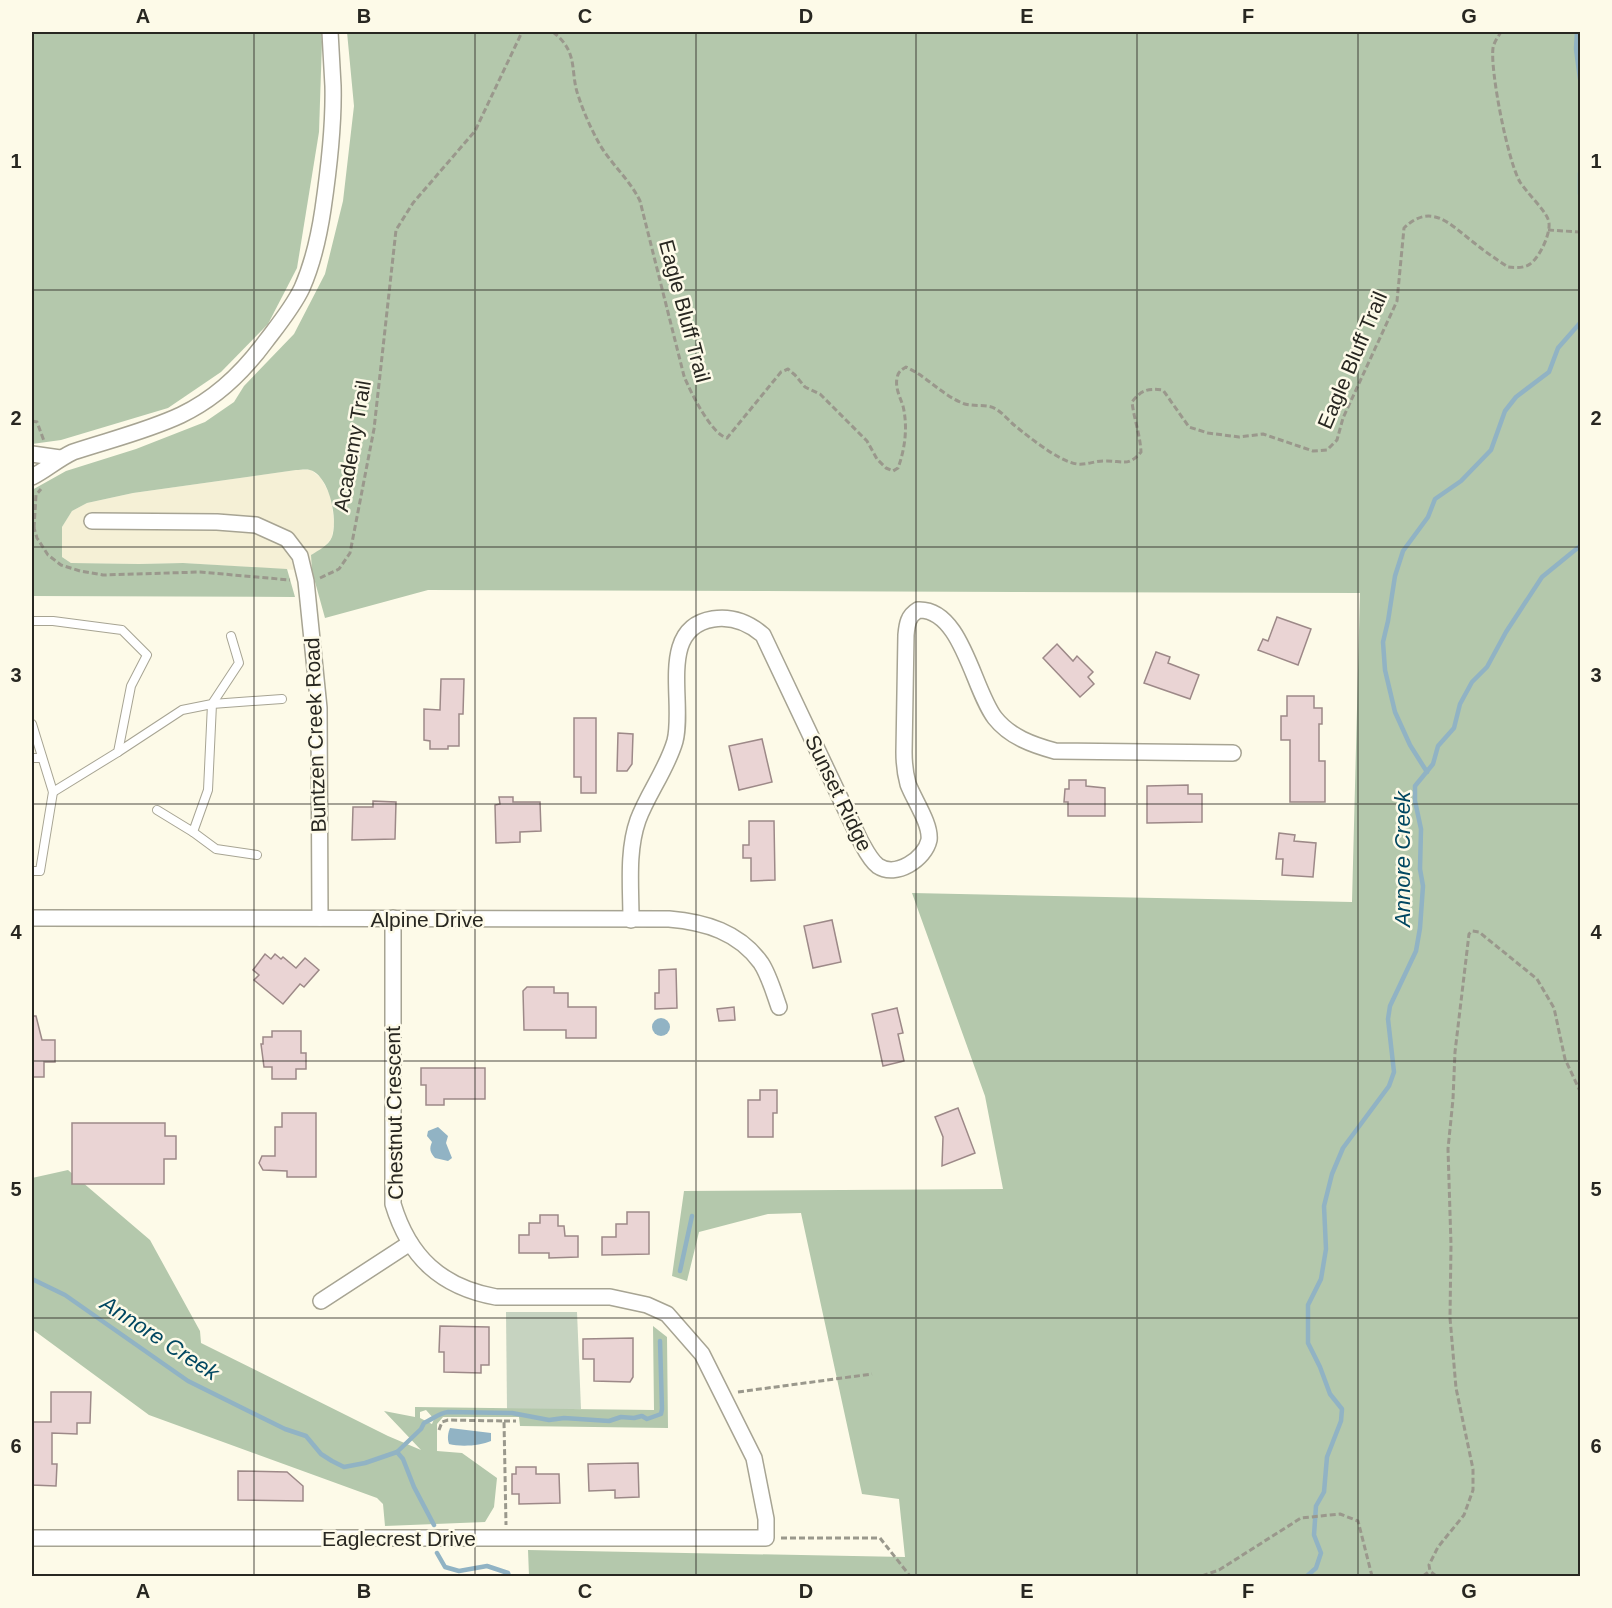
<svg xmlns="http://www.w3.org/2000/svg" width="1612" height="1608" font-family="Helvetica,sans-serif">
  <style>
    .built { fill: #f5f0d6 }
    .green { fill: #c6d3c0 }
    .forest { fill: #b4c8ac; fill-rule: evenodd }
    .water { fill: #91b3c4 }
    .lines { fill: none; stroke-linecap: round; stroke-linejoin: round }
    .stream { stroke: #91b3c4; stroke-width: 4.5 }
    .building { fill: #ead4d4; stroke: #9d8988; stroke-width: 1.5 }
    .service-casing { stroke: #a7a493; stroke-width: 10 }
    .minor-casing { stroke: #a7a493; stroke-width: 18 }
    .path { stroke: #9a988c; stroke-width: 3; stroke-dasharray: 6 3; stroke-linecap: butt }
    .service { stroke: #fff; stroke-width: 8 }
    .minor { stroke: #fff; stroke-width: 15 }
    .grid { fill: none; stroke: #282721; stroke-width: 1.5; stroke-opacity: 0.55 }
    .labels { text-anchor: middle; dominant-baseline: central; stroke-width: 5; stroke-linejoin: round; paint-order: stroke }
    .street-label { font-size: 21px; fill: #282721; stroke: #fdfae8 }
    .water-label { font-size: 22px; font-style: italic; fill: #014761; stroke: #fdfae8 }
    .neatline { fill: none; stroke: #282721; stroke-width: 2 }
    .grid-label { font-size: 20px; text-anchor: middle; font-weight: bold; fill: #282721 }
  </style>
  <rect width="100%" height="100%" fill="#fdfae8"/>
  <polygon class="built" points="296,470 311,470 321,478 331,497 334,524 332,537 324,548 311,555 312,571 183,563 139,564 71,563 62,557 62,527 72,511 87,503 133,493"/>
  <polygon class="green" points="506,1312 577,1312 581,1409 507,1409"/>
  <g class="forest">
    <polygon points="32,32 321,32 322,42 319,132 297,268 268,324 221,372 168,408 61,440 32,444"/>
    <path d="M347,32H1580V1576H529L528,1550L905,1557L899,1499L862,1494L801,1213L768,1214L699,1232L687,1281L672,1276L684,1191L1003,1189L985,1096L912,893L1352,902L1360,593L428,590L325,618L312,571L311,555C319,550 328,546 332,537C338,520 330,476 310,470C306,469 300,470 296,470L133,493L87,503L72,511L62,527V557L71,563L139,564L183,563L287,569L295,597L32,596V490L66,471L136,449L205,422L234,402L244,386L294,334L325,274L343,201L354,106Z"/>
    <path d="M68,1170L150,1240L200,1331L201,1343L388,1436L421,1450L384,1411L415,1417V1407L654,1410L653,1326L667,1337L668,1428L520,1426L519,1417H443L437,1424V1451L462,1453L497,1478L494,1507L485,1522L385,1526L383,1504L377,1498L149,1415L32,1329V1178ZM426,1410L434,1419L432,1424L420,1418V1412Z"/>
  </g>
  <g class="water">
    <circle cx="661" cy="1027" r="9"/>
    <path d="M438,1127L448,1136L446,1143L452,1158L448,1161L435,1158C430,1152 429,1149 432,1142L427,1136L428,1131Z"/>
    <path d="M450,1428L491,1433V1441C480,1446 460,1447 449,1444C447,1438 448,1433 450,1428Z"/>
  </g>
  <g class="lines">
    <g class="stream">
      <polyline points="1577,32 1576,49 1580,79"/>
      <polyline points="1580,173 1580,194"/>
      <polyline points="1427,772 1410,745 1395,712 1385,670 1383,642 1388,621 1395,576 1403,551 1428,517 1435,499 1461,481 1491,450 1505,411 1516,397 1549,372 1558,348 1580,323"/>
      <polyline points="680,1271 692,1216"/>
      <polyline points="32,1279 65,1295 188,1381 285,1429 306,1436 321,1454 332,1461 344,1467 365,1463 397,1452 403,1459 414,1487 434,1525"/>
      <path d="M397,1452L421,1429L424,1423C433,1419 439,1413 448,1412L512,1413L549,1420L564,1418L609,1421L621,1417L634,1418L642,1416L647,1419L661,1414L662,1409L660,1341"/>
      <polyline points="437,1553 445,1567 459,1571 487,1566 508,1573 509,1576"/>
      <polyline points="1307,1576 1316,1568 1321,1553 1314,1535 1316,1506 1324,1492 1327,1457 1341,1421 1342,1409 1330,1394 1320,1367 1308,1343 1308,1305 1321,1279 1326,1249 1324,1206 1332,1174 1343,1148 1389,1086 1394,1072 1388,1019 1390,1006 1416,951 1420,928 1423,886 1420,869 1421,829 1415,801 1415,786 1433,764 1438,746 1454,728 1460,704 1472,682 1487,667 1506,632 1542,577 1580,546"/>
    </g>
  </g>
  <g class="building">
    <polygon points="1277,617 1311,629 1298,665 1258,650 1263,639 1268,641"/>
    <polygon points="1057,644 1073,661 1077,656 1093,672 1088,677 1094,684 1080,697 1043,658"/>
    <polygon points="1156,652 1170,657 1168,663 1199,675 1190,699 1144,683"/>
    <polygon points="441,679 464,679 463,714 459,714 459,746 448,746 448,749 430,749 430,741 424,740 424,709 440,710"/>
    <polygon points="1287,696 1314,696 1314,708 1322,708 1322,724 1319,724 1319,761 1325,761 1325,802 1290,802 1290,740 1281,740 1281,716 1287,716"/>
    <polygon points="574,718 596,718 596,793 581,793 581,777 574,777"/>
    <polygon points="618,733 633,734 632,764 627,771 617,771"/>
    <polygon points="762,739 772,782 739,790 729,746"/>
    <polygon points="1069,780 1086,780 1086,786 1105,788 1105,816 1068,816 1068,802 1064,802 1065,789 1069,789"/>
    <polygon points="1188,785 1188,794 1202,794 1202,822 1147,823 1147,786"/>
    <polygon points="499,797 513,797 513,802 540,802 541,831 520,832 520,842 496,843 495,805 500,804"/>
    <polygon points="373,801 396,802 395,839 352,840 353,807 373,807"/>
    <polygon points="749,821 774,821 775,880 751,881 751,858 743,858 743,845 749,845"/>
    <polygon points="1279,833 1295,835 1294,841 1316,843 1313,877 1282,875 1283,859 1276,859"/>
    <polygon points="832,920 841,962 813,968 804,926"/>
    <polygon points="265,954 271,959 275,954 281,959 283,957 296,968 305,958 319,970 304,987 300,984 283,1004 254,980 259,975 253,970"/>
    <polygon points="676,969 677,1008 655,1009 655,993 659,993 659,970"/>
    <polygon points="527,987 554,987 554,993 568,993 568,1007 596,1007 596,1038 566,1038 566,1030 524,1030 523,991"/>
    <polygon points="734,1007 735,1020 719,1021 717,1009"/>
    <polygon points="897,1008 903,1033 898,1034 904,1061 883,1066 872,1014"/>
    <polygon points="32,1016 36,1016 42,1040 55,1040 55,1062 44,1062 44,1077 32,1077"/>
    <polygon points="272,1031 301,1031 301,1053 306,1053 306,1069 296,1069 296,1079 272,1079 272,1067 264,1067 261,1044 263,1044 263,1037 272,1037"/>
    <polygon points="421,1068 485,1068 485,1099 444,1099 444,1105 426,1105 426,1085 421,1085"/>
    <polygon points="760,1090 777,1090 777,1113 773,1113 773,1137 748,1137 748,1100 760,1100"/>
    <polygon points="958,1108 975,1153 942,1166 943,1137 935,1117"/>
    <polygon points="282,1113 316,1113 316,1177 287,1177 287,1171 263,1170 259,1163 262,1156 275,1156 275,1127 282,1127"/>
    <polygon points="72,1123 165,1123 165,1136 176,1136 176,1159 164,1159 164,1184 72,1184"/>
    <polygon points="627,1212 649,1212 649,1254 602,1255 602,1237 616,1237 616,1224 627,1224"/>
    <polygon points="540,1215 558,1215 558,1226 564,1226 565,1236 578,1236 578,1257 549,1258 549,1253 519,1253 519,1235 529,1235 529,1223 540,1223"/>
    <polygon points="440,1326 489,1327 489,1365 481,1365 481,1373 444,1372 444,1352 439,1352"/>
    <polygon points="633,1338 633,1377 630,1382 594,1381 594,1359 583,1359 583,1339"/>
    <polygon points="51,1392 91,1392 90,1423 77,1423 77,1434 52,1433 52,1464 57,1464 56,1486 32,1485 32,1426 33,1422 51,1422"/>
    <polygon points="638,1463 639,1497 615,1498 615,1490 589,1491 588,1464"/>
    <polygon points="516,1467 536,1467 536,1474 559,1474 560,1503 519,1504 519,1494 512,1494 512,1474 516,1474"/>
    <polygon points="238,1471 287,1472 303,1486 303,1501 238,1500"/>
  </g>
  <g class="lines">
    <g class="service-casing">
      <g id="service">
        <polyline points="32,621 53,621 122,630 147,655 131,686 118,752 53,792"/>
        <polyline points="32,724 53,792 40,871 32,871"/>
        <polyline points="118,752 182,710 212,704 239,663 231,636"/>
        <polyline points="32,758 42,758"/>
        <polyline points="157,810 193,832 208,790 212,704 282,699"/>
        <polyline points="193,832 216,849 257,855"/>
      </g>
    </g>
    <g class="minor-casing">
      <g id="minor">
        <polyline points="32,454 60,458"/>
        <path d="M32,477C46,470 58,459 73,452C109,440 147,431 181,415C215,399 244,371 266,341C279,324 293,307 302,288C313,263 319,236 323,209C329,168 334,127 333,86C332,68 331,50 330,32"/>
        <polyline points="92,521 217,522 256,525 287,539 300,556 306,581 319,708 320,918"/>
        <path d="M32,918L669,919C705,922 739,932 761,963C769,975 774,993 779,1007"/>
        <path d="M631,920C631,887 627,851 638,820C648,793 667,769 675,741C685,702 657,628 713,619C732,616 749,623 763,635L860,840C865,849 870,860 878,866C896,878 925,859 929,840C931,824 914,800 908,784C905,773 904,763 904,752L906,635C907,624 908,616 918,610C962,608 973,690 995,718C1010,737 1033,745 1055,751L1233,753"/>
        <polyline points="321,1301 410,1243"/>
        <path d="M32,1538H766V1519L754,1458L702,1354L667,1314L647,1305L610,1297H496C441,1287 409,1257 393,1204V918"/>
      </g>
    </g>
    <g class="path">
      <path d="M553,32C580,53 569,72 579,98C584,113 592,131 600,145C612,165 630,180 640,201L684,376C690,391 711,434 727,438L781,372L788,369L795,375L805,387L820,394L867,441L877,459L886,468L893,471L898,468C905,449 908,427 903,406C900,397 895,388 897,378C898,372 901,370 906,367C926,376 940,393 960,402C971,408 986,403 996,409C1003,413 1008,420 1014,425C1029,437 1058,461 1077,464C1087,465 1094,461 1104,461C1121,460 1128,468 1141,452C1140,434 1134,419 1132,402C1141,390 1148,388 1163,390L1189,427L1208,433L1239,437L1263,434L1313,451L1327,450L1337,440L1343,418L1397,301L1404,228C1431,202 1450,224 1473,242C1484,251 1496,259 1508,267C1515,268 1525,268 1530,264C1540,257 1553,230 1548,219C1544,209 1527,193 1520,182C1508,162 1490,71 1493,48C1494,42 1498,37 1501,32"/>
      <polyline points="1548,230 1580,232"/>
      <polyline points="32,421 37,422 44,441"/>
      <polyline points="32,528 34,528 37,538 48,555 61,565 80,571 103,575 200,572 290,580"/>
      <polyline points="34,528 36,495 41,489"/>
      <polyline points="320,578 339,569 350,553 374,429 396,230 413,203 475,131 522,32"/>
      <polyline points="738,1392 872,1374"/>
      <polyline points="504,1421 516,1421"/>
      <polyline points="439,1430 442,1422 448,1420 504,1421 506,1525"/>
      <polyline points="781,1538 880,1538 910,1576"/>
      <polyline points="1202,1576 1219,1570 1301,1518 1340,1514 1358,1521 1372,1576"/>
      <polyline points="1423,1576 1430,1571"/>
      <polyline points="1436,1576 1430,1571 1429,1565 1438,1547 1464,1515 1473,1490 1473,1469 1456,1388 1450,1318 1451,1245 1448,1149 1453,1099 1455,1052 1469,934 1472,931 1479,932 1537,979 1554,1008 1565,1059 1580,1091"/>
    </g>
    <use href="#service" class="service"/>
    <use href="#minor" class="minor"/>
  </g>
  <path class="grid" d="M254,32V1576M475,32V1576M696,32V1576M916,32V1576M1137,32V1576M1358,32V1576M32,290H1580M32,547H1580M32,804H1580M32,1061H1580M32,1318H1580"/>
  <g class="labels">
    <g class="street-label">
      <text transform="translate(685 311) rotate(75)">Eagle Bluff Trail</text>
      <text transform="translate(1352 360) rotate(-67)">Eagle Bluff Trail</text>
      <text transform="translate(352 446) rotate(-80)">Academy Trail</text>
      <text transform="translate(315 735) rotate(-92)">Buntzen Creek Road</text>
      <text transform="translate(839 793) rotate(64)">Sunset Ridge</text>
      <text x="427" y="919">Alpine Drive</text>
      <text transform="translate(394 1113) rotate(-91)">Chestnut Crescent</text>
      <text x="399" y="1538">Eaglecrest Drive</text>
    </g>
    <g class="water-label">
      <text transform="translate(1402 859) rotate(-90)">Annore Creek</text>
      <text transform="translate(160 1338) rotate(33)">Annore Creek</text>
    </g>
  </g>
  <rect width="1612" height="1608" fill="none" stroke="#fdfae8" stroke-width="66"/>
  <rect x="33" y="33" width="1546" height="1542" class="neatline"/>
  <g class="grid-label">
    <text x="143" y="23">A</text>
    <text x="364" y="23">B</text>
    <text x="585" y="23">C</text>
    <text x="806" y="23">D</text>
    <text x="1027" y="23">E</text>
    <text x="1248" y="23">F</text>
    <text x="1469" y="23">G</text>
    <text x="16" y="168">1</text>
    <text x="1596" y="168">1</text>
    <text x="16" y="425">2</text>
    <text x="1596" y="425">2</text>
    <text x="16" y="682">3</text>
    <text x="1596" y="682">3</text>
    <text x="16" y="939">4</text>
    <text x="1596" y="939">4</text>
    <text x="16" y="1196">5</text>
    <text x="1596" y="1196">5</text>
    <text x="16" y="1453">6</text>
    <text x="1596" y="1453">6</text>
    <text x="143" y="1598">A</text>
    <text x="364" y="1598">B</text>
    <text x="585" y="1598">C</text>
    <text x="806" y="1598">D</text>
    <text x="1027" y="1598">E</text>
    <text x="1248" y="1598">F</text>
    <text x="1469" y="1598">G</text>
  </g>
</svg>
